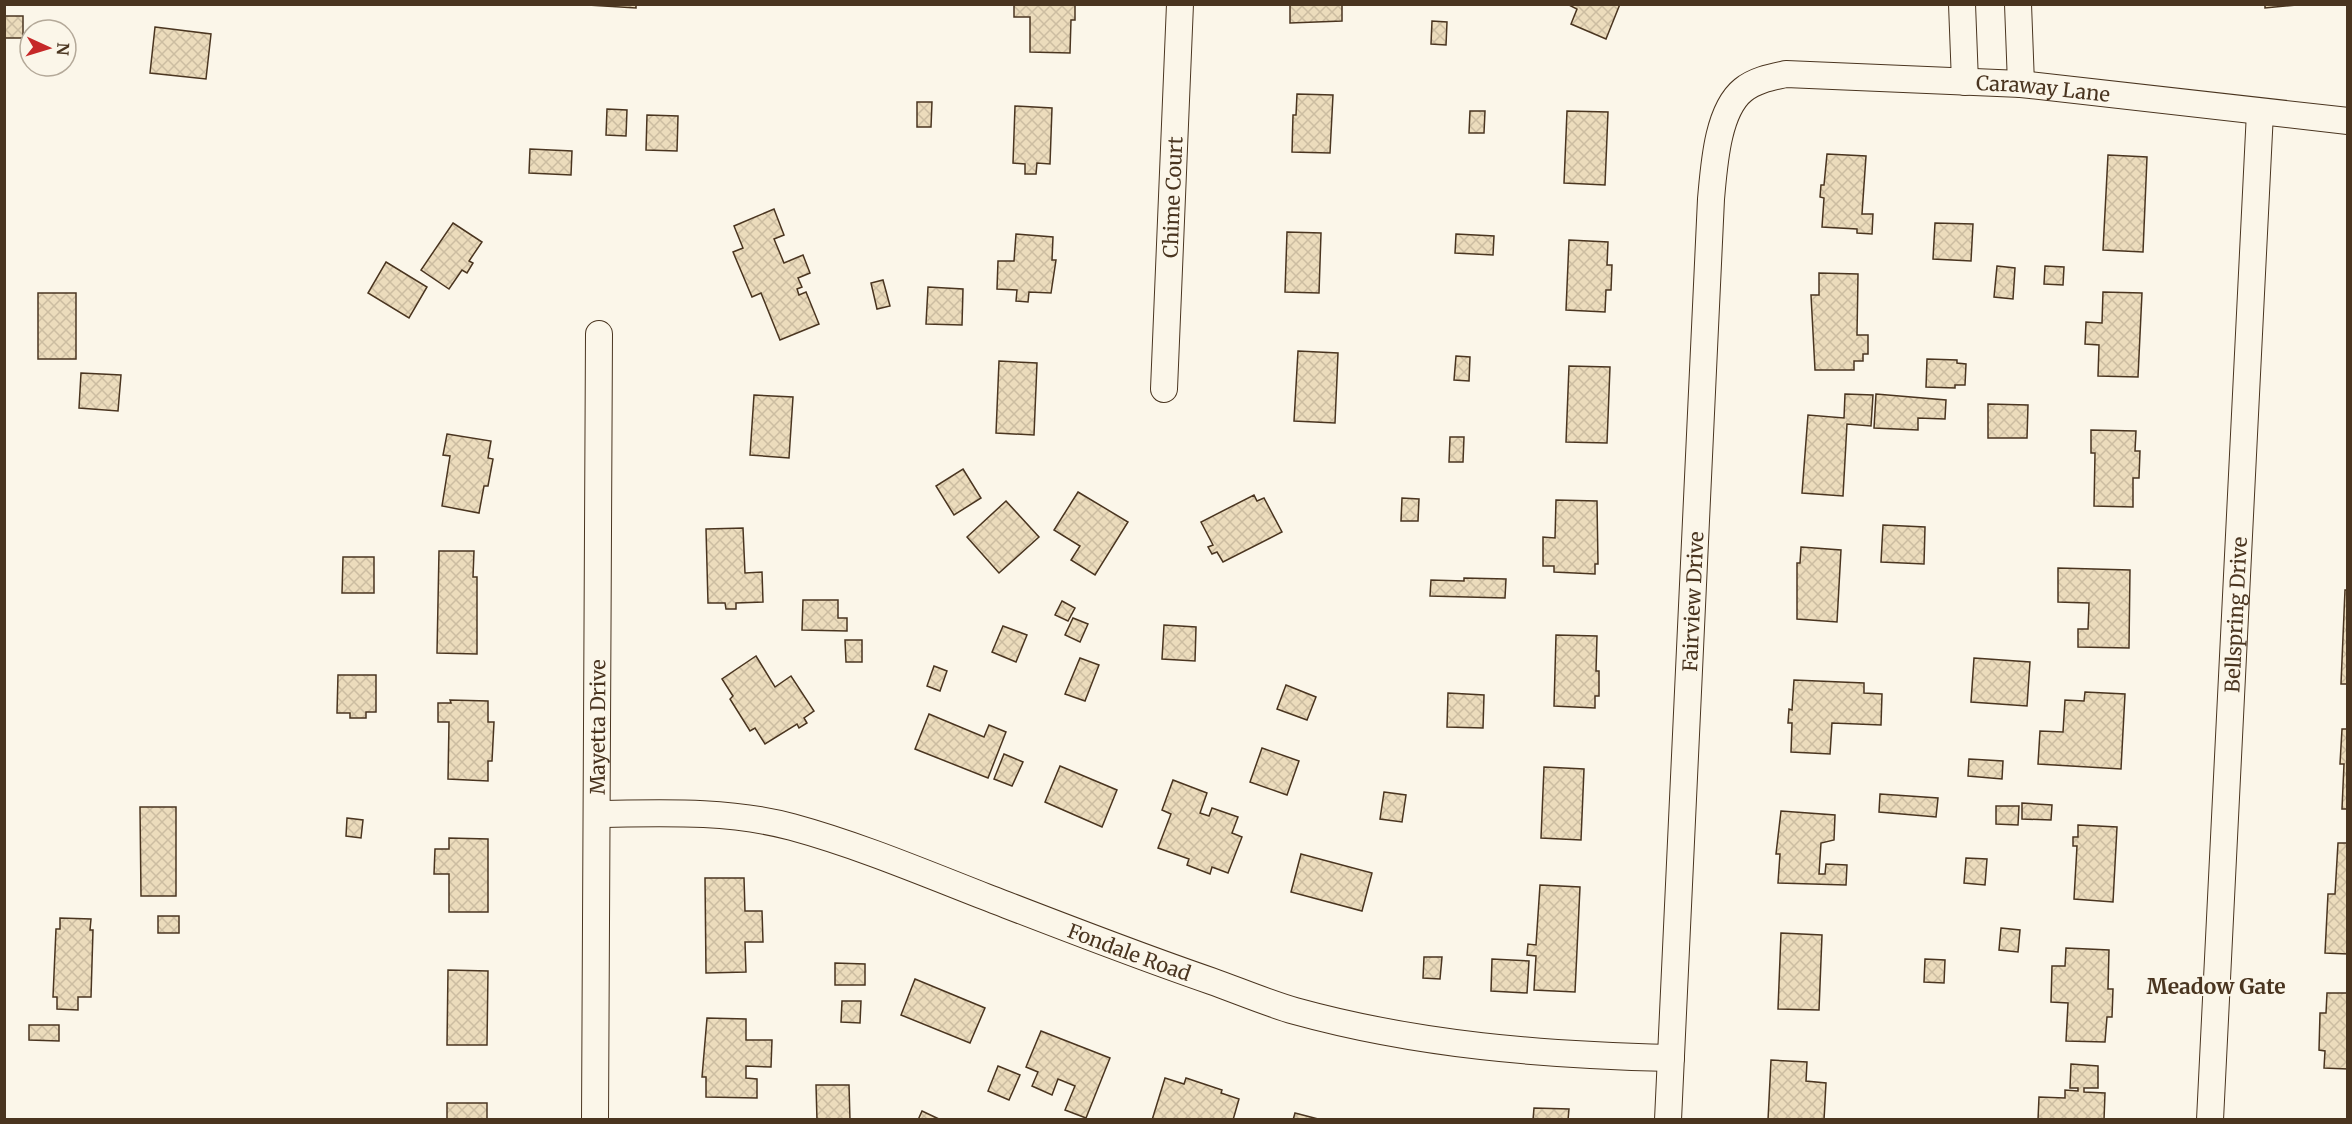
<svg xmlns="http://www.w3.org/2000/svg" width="2352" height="1124" font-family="Merriweather,serif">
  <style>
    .building { fill: url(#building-cross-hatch); stroke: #4a3520; stroke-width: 1.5 }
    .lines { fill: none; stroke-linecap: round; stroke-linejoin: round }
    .street-casing { stroke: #4a3520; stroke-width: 28 }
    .street { stroke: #fbf6e9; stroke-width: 26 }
    .labels { text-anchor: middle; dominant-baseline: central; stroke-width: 4.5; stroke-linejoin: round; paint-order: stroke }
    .street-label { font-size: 20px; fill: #4a3520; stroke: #fbf6e9 }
    .neighbourhood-label { font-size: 21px; font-weight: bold; fill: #4a3520; stroke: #fbf6e9 }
  </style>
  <defs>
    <pattern id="building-cross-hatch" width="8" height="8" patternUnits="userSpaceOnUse" patternTransform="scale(1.5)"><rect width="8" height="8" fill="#ecdcbc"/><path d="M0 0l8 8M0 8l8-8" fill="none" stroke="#ccbda1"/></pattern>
  </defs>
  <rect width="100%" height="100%" fill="#fbf6e9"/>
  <g class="building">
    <polygon points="571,4 636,4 636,8"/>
    <polygon points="1014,4 1075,4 1075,20 1071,20 1070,53 1030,52 1030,17 1014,17"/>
    <polygon points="1290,4 1342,4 1342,21 1290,23"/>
    <polygon points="1567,4 1620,4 1606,39 1571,24 1577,9"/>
    <polygon points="2265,4 2296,4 2296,5 2265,8"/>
    <rect x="4" y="16" width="19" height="22"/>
    <polygon points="1432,21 1447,22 1446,45 1431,44"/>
    <polygon points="155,27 211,34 206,79 150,73"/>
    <polygon points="1297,94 1333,95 1330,153 1292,152 1293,115 1296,115"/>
    <polygon points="917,102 932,102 931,127 917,127"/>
    <polygon points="1015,106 1052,108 1050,164 1037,163 1036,174 1025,174 1025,164 1013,163"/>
    <polygon points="607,109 627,110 626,136 606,135"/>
    <polygon points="1470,111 1485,111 1484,133 1469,133"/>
    <polygon points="1567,111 1608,112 1605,185 1564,183"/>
    <polygon points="647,115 678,116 677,151 646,150"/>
    <polygon points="530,149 572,151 571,175 529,173"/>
    <polygon points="1827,154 1866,156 1862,214 1873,214 1872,234 1857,233 1857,229 1822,227 1824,198 1820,197 1821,185 1824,185"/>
    <polygon points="2108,155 2147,157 2143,252 2103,250"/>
    <polygon points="774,209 784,235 774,239 784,263 803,255 810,273 798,278 802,287 797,289 799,295 806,292 819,324 780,340 761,293 752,297 733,252 743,248 734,226"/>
    <polygon points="453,223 482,242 469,261 473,263 467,273 462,270 449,289 421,270"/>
    <polygon points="1935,223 1973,224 1971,261 1933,259"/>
    <polygon points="1287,232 1321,233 1319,293 1285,292"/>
    <polygon points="1016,234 1053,237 1052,260 1056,260 1051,293 1029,292 1028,302 1016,301 1017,290 997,289 998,261 1014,261"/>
    <polygon points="1456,234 1494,236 1493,255 1455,253"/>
    <polygon points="1569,240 1608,242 1607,265 1612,265 1611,290 1606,290 1605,312 1566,310"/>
    <polygon points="386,262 427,287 409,318 368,293"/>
    <polygon points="1997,266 2015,268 2013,299 1994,297"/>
    <polygon points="2045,266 2064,267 2063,285 2044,284"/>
    <polygon points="1819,273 1858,274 1857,335 1868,335 1868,354 1863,354 1863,361 1854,361 1854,370 1815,370 1811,295 1819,295"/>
    <polygon points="883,280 890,306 877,309 871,283"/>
    <polygon points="928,287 963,289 962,325 926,324"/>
    <polygon points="2103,292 2142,293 2138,377 2098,376 2099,345 2085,344 2086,322 2102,323"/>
    <rect x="38" y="293" width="38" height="66"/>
    <polygon points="1298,351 1338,353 1335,423 1294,421"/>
    <polygon points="1456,356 1470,357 1469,381 1454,380"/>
    <polygon points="1927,359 1957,360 1957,363 1966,364 1965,385 1955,385 1955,388 1926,387"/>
    <polygon points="999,361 1037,363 1034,435 996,433"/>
    <polygon points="1569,366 1610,367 1607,443 1566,442"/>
    <polygon points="81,373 121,375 118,411 79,408"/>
    <polygon points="1845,394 1873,395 1871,426 1847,424 1843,496 1802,493 1808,415 1844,418"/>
    <polygon points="1876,394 1946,400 1945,419 1918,418 1918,430 1874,428"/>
    <polygon points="754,395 793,397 789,458 750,455"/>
    <polygon points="1988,404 2028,405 2027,438 1988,438"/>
    <polygon points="2091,430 2136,431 2135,451 2140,451 2139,478 2133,478 2133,507 2094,506 2095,453 2091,453"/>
    <polygon points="447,434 491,441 488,458 493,459 488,486 484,486 479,513 442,506 450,456 443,455"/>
    <polygon points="1450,437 1464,437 1463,462 1449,462"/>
    <polygon points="963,469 981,498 954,515 936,486"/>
    <polygon points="1078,492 1128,522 1095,575 1071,560 1080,546 1054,530"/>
    <polygon points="1254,495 1257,501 1264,498 1282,532 1223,562 1217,552 1212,554 1208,547 1213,545 1201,522"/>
    <polygon points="1402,498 1419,499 1418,521 1401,521"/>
    <polygon points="1556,500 1597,501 1598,564 1595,564 1595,574 1554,572 1554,566 1543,566 1543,537 1555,538"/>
    <polygon points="1006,501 1039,537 999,573 967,537"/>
    <polygon points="1883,525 1925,527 1924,564 1881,562"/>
    <polygon points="743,528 745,573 762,572 763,602 736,603 736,609 726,609 725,603 708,603 706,529"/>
    <polygon points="1801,547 1841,550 1837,622 1797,619 1797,563 1800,563"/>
    <polygon points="439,551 474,551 473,577 477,577 477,654 437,653"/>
    <polygon points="343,557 374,557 374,593 342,593"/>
    <polygon points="2058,568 2130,570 2129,648 2078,647 2078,629 2088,629 2089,603 2058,602"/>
    <polygon points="1464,578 1506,579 1505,598 1430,596 1431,580 1464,581"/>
    <polygon points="2345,590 2348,590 2348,684 2341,684"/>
    <polygon points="803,600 838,600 838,618 847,618 847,631 802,630"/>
    <polygon points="1062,601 1075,608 1068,621 1055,615"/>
    <polygon points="1073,618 1088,624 1080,642 1065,635"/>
    <polygon points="1164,625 1196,627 1195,661 1162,659"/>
    <polygon points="1003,626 1027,635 1016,662 992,652"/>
    <polygon points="1556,635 1597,636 1596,671 1599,671 1599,696 1595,696 1595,708 1554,706"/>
    <polygon points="845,640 862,640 862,662 846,662"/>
    <polygon points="756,656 775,687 791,676 814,711 804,718 807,723 799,728 797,724 765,744 755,728 750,731 730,699 733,696 722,679"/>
    <polygon points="1080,658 1099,665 1085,701 1065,694"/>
    <polygon points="1974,658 2030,662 2027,706 1971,702"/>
    <polygon points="934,666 947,671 940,691 927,686"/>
    <polygon points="338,675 376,675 376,712 366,712 366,718 350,718 350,713 337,713"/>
    <polygon points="1794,680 1864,683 1864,693 1882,694 1881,725 1832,723 1830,754 1791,752 1792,723 1788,723 1789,709 1792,710"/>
    <polygon points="1286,685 1316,697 1307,720 1277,709"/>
    <polygon points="2085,692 2125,694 2121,769 2038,764 2040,731 2063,732 2065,700 2084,701"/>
    <polygon points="1448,693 1484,695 1483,728 1447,727"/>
    <polygon points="450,700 488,701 488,722 494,722 492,761 488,761 488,781 448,779 449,722 438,722 438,703 451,703"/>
    <polygon points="929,714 984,737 989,725 1006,732 988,778 915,749"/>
    <polygon points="2342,729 2348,729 2348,809 2342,809 2344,764 2340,764"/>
    <polygon points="1262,748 1299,761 1287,795 1250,782"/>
    <polygon points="1004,754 1023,762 1012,786 994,779"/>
    <polygon points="1969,759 2003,761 2002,779 1968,776"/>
    <polygon points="1060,766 1117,790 1102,827 1045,802"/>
    <polygon points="1544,767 1584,769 1581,840 1541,838"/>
    <polygon points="1173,780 1207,793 1200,813 1209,816 1212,808 1238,817 1232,833 1242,837 1228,873 1212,867 1210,874 1187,865 1189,859 1158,848 1171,814 1162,810"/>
    <polygon points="1384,792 1406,795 1402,822 1380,819"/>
    <polygon points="1880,794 1938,798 1936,817 1879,812"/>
    <polygon points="2022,803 2052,805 2051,820 2022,819"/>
    <polygon points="1996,806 2019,806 2018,825 1996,824"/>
    <polygon points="140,807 176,807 176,896 141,896"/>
    <polygon points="1781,811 1835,815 1834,840 1821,843 1819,874 1825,874 1826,864 1847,865 1846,885 1778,883 1780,854 1776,854"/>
    <polygon points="347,818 363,820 361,838 346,836"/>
    <polygon points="2078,825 2117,827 2113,902 2074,899 2077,846 2073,846 2073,837 2078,837"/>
    <polygon points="449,838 488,839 488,912 449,912 449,874 434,874 435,849 449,849"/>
    <polygon points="2338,843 2348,843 2348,954 2325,953 2328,894 2335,894"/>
    <polygon points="1301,854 1372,873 1362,911 1291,892"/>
    <polygon points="1966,858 1987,859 1985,885 1964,883"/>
    <polygon points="705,878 744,878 745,911 762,911 763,942 745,942 746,972 706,973"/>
    <polygon points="1540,885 1580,887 1575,992 1534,990 1536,956 1527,955 1528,944 1536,945"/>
    <rect x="158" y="916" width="21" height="17"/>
    <polygon points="60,918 91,919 90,930 93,930 91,997 78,997 78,1010 57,1009 57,997 53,997 56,929 60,929"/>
    <polygon points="2001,928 2020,930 2018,952 1999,950"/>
    <polygon points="1781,933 1822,935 1819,1010 1778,1009"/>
    <polygon points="2066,948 2109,950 2108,989 2113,989 2112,1017 2107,1017 2105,1042 2066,1041 2068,1003 2051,1002 2052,966 2065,966"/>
    <polygon points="1424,957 1442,957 1440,979 1423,978"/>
    <polygon points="1492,959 1529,961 1527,993 1491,991"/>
    <polygon points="1925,959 1945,960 1944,983 1924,982"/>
    <polygon points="835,963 865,964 865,985 835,985"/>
    <polygon points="448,970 488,971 487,1045 447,1045"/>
    <polygon points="915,979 985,1008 970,1043 901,1015"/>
    <polygon points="2327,993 2348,993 2348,1069 2324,1068 2325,1051 2319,1050 2320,1013 2326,1013"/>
    <polygon points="842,1001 861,1001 860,1023 841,1022"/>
    <polygon points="707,1018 746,1019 746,1040 772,1040 771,1067 746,1066 746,1078 757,1079 757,1098 706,1097 706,1077 702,1077"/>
    <polygon points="29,1025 59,1025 59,1041 29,1040"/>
    <polygon points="1041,1031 1110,1058 1086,1118 1065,1110 1075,1086 1058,1079 1052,1095 1032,1086 1038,1072 1026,1067"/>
    <polygon points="1771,1060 1807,1062 1806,1081 1826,1083 1824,1120 1768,1120"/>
    <polygon points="2071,1064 2098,1066 2098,1088 2084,1088 2084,1092 2105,1093 2104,1120 2038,1120 2039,1097 2065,1098 2065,1090 2078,1091 2078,1088 2070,1088"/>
    <polygon points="998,1066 1020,1075 1009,1100 988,1091"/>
    <polygon points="1165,1078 1184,1084 1186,1078 1222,1090 1221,1093 1239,1099 1233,1120 1152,1120"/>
    <polygon points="816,1085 849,1085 850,1120 817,1120"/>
    <rect x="447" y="1103" width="40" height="17"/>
    <polygon points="1534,1108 1569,1109 1568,1120 1533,1120"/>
    <polygon points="922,1111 941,1120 918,1120"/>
    <polygon points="1295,1113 1322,1120 1293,1120"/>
  </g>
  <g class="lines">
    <g class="street-casing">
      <g id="street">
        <polyline points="1962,4 1965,82"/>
        <polyline points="2018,4 2021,84"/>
        <path id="s1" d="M1164,389L1180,4"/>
        <path id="s2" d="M598,814C662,813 729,810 792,827C858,845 922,872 986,897C1061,926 1135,955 1211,981C1239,991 1267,1003 1295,1011C1418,1045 1544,1055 1671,1058"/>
        <path id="s3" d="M595,1120L599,334"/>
        <path id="s4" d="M1668,1120L1711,199C1714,167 1717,111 1743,90C1755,80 1772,77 1786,74L2021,84L2348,121"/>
        <path id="s5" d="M2210,1120L2260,112"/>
      </g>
    </g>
    <use href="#street" class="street"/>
  </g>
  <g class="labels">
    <g class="street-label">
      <text stroke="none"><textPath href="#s4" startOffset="1342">Caraway Lane</textPath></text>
      <text stroke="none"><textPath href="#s1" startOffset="192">Chime Court</textPath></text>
      <text stroke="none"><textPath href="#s4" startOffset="519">Fairview Drive</textPath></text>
      <text stroke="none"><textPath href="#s5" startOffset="506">Bellspring Drive</textPath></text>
      <text stroke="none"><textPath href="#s3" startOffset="393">Mayetta Drive</textPath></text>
      <text stroke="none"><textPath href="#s2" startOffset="555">Fondale Road</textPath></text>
    </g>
    <g class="neighbourhood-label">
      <text x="2216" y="986">Meadow Gate</text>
    </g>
  </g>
  <rect width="2352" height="1124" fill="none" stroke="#4a3520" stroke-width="12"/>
  <g transform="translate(48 48) rotate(94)"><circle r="28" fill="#fbf6e9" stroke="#b4a999" stroke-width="1.5"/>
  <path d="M0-4.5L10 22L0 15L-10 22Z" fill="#c62828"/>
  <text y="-9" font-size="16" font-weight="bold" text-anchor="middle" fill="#4a3520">N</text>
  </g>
</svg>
